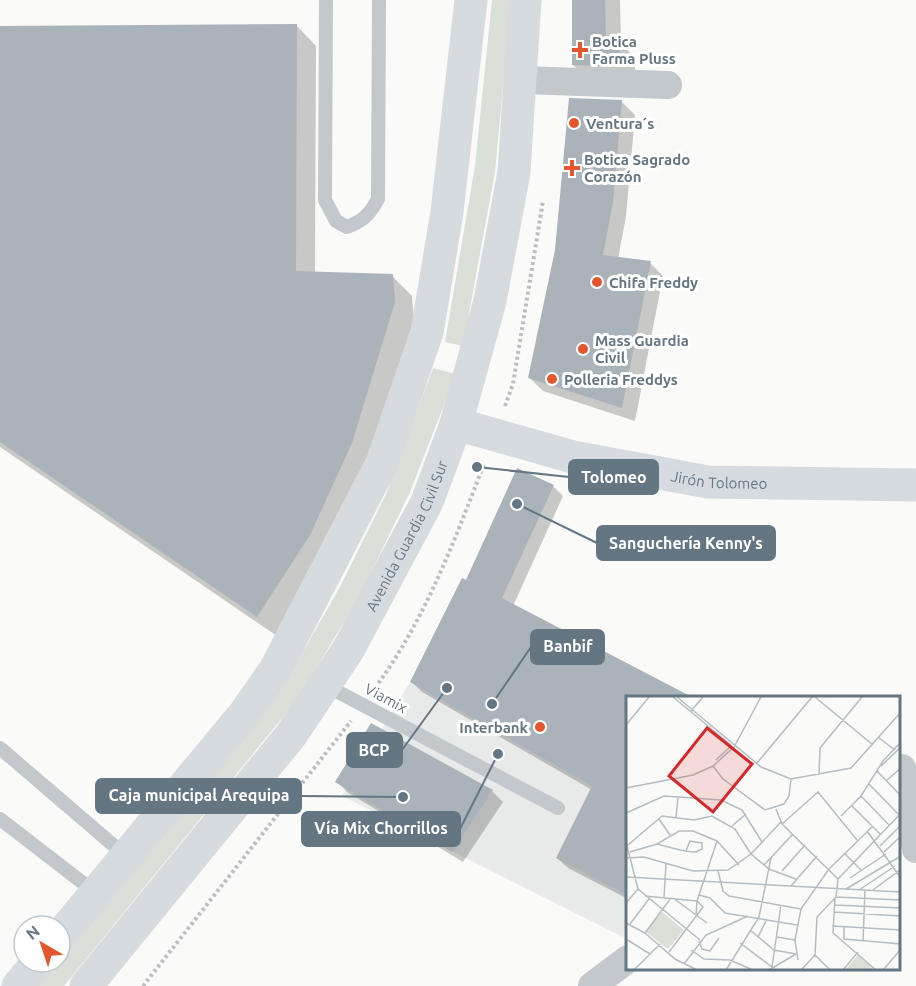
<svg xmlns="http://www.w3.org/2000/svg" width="916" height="986" font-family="Ubuntu,sans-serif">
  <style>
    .built { fill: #e8e9e9 }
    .green { fill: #dadfd7 }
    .shadow { fill: #0003 }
    .building { fill: #aab3b9 }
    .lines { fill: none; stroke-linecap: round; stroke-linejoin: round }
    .path { stroke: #bbbfc2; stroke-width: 4; stroke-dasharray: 3 3; stroke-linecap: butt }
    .lane { stroke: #c3c8cc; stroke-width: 14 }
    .street { stroke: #c3c8cc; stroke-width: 28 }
    .secondary { stroke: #d6dbdf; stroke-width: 33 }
    .poi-dot { fill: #e4572e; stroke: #fff; stroke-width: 2 }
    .labels { text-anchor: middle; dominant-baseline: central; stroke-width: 6; stroke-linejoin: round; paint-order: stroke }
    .poi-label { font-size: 15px; font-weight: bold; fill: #657683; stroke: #fff; text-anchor: start }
    .street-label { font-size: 15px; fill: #657683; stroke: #fff }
    .inset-road { fill: none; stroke: #b5bdc2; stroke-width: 1.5 }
    .view { fill: #d62828; fill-opacity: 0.15; stroke: #d62828; stroke-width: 3 }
    .inset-edge { fill: none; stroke: #657683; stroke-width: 3 }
    .leader { fill: none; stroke: #657683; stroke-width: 2 }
    .callout-dot { fill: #657683; stroke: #fff; stroke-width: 2 }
    .callout { fill: #657683; stroke: #657683; stroke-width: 2 }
    .callout-label { font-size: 16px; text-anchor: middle; font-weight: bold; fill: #fff }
  </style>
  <rect width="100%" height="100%" fill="#fafaf8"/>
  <polygon class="built" points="452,612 628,712 628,932 623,937 342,796"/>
  <g class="green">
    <polygon points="492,0 511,0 495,172 463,346 445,342 475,166"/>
    <polygon points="433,368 456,374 410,492 357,601 296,701 64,986 36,986 55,962 60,962 60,957 283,687 341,585 386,494"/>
  </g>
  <g class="shadow">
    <polygon points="572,0 620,0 621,43 635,58 635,82 589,80 573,65"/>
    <polygon points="297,26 316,46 315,273 392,276 412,296 414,323 371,463 277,636 0,447 0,28"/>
    <polygon points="621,101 635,115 626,216 618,259 650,263 663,276 635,421 543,391 530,378"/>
    <polygon points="553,486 563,496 513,606 691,698 628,698 628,899 568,868 557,858 592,790 422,692 412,682 467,582"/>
    <polygon points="371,725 493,792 503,802 463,862 347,792 337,782"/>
  </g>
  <g class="building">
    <polygon points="572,0 605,0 606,40 620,40 620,67 572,65"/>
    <polygon points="297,24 296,271 393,274 395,302 352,443 310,535 257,617 0,442 0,26"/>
    <polygon points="569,98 622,100 613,202 603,255 651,261 622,408 528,378 555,250"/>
    <polygon points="517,468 554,485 502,598 694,698 628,698 628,895 556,858 592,786 410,682 462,578 466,580"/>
    <polygon points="371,723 493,790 452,852 335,782"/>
  </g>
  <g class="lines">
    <g class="path">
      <polyline points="505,406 513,384 543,201"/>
      <path d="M375,688C425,620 454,542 484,464"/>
      <polyline points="143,986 351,721"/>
    </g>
    <g class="lane">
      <path d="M326,0L325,200L336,221L347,227C363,221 370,214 378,199L379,0"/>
      <polyline points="325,685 558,808"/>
      <polyline points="0,748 126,856"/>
      <polyline points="0,819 96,893"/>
    </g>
    <g class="street">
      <polyline points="522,80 668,85"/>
      <polyline points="902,768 916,849"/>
      <polyline points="592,986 628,959"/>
    </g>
    <g class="secondary">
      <path id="s1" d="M456,424L573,457L708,482L916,485"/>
      <polyline points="60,936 245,713 275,670 382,463 427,332 447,212 471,0"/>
      <polyline points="18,986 38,962"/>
      <path id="s2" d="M86,986L291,735L348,650L427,502L456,424L490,301L514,172L525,0"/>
    </g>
  </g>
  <g class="poi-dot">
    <path d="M577 41h6v6h6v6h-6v6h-6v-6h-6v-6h6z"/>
    <circle cx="574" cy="123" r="6"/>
    <path d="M569 159h6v6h6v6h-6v6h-6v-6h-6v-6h6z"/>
    <circle cx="597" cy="282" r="6"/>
    <circle cx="583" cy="349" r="6"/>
    <circle cx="552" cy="379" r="6"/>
    <circle cx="540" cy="727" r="6"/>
  </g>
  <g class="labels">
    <g class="poi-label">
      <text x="592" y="41">Botica<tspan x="592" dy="17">Farma Pluss</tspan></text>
      <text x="586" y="123">Ventura´s</text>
      <text x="584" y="159">Botica Sagrado<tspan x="584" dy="17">Corazón</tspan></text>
      <text x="609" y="282">Chifa Freddy</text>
      <text x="595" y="340">Mass Guardia<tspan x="595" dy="17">Civil</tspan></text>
      <text x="564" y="379">Polleria Freddys</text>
      <text x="528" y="727" text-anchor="end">Interbank</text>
    </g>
    <g class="street-label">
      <text stroke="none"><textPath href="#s1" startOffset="270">Jirón Tolomeo</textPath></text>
      <text stroke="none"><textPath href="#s2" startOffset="555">Avenida Guardia Civil Sur</textPath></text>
      <text transform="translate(386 698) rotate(28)">Viamix</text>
    </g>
  </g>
  <g transform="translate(626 696)">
    <rect width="274" height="274" fill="#fafaf8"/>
    <path d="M36,216L58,234L42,253L20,236ZM232,259L248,274H219Z" fill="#dadfd7"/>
    <path class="inset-road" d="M47,1L106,50M51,1L135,71L165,83L225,72L275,16M189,1L247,49M65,15L77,1M0,29L23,1M253,42L269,54M90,64L105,50M131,67L186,1M87,70L97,83L139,114L158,108L163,100L165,83M255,70L275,51M251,75L275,100M193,79L194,52L236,1M260,85L275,72M243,88L273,119M0,92L67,79L87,70L108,51L135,1M235,100L263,129M226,110L254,138M150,113L156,128L212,183L210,201L191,221L189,259M0,117L38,100L95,104L116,114L136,146M215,120L235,100L257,65L275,46M50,121L52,102M33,123L44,139M156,128L192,96L231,144M106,130L120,118M241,135L275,182M0,146L12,193L74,244M31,148L54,154L66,156H70L76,153V147L64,145L60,155M2,149L36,120L68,124L86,120L109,133L125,158L143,173L170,183M254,150L275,129M4,156L31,148L53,135H67L91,145L113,169M258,156L275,140M218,157L235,174M0,162L18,161L67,175L102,174L125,158L155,126M138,169L167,138M92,175L97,195L103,200L175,213M156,175L179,149M0,181L275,196M224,182L260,158M212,183L275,117M165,190L191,160M220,193L275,160M233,194L269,170M247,194L274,174M73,199L84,202L99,217L171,229M19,200L71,205M38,201L40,168M210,201L275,204M47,202L81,227M209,202L207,237L250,274M0,207L12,193M209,209L275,212M208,216L275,220M70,220L71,205L91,145M0,227L19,237L49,263L71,274M4,228L23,203M206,230L275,234M218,231V243L275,248M124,234L148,254L170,258M19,237L45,202M132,241L141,223M151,241L169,244M0,243L24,258M73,245L76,253L84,255L93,242M237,245L239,194M114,247L146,271M65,254L78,263L104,264L127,274M43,256L77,211L71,205M189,259L204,274M172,264L169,244L175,213L203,173L246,131M58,268L80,239L122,220M146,271L155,209M8,274L34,248M100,274L133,221L145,162M143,274L170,258M175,274L189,259M217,274L232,256M257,274L275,253"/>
    <path class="view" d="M81,32L126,68L87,116L43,80Z"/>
    <rect width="274" height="274" class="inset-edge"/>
  </g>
  <path class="leader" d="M477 467L569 477M517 504L597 543M492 704L531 647M447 688L402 750M403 797L301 796M498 754L460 829"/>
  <g class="callout-dot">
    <circle cx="477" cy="467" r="6"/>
    <circle cx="517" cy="504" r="6"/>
    <circle cx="492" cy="704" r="6"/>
    <circle cx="447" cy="688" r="6"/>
    <circle cx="403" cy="797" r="6"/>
    <circle cx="498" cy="754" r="6"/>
  </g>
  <g class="callout">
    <rect x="569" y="460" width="89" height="34" rx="6"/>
    <rect x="597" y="526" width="178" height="34" rx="6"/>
    <rect x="531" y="630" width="73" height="34" rx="6"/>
    <rect x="347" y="733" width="55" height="34" rx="6"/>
    <rect x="96" y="779" width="205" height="34" rx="6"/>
    <rect x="302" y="812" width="158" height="34" rx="6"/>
  </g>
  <g class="callout-label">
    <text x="614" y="483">Tolomeo</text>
    <text x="686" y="549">Sanguchería Kenny's</text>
    <text x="568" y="652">Banbif</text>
    <text x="374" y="756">BCP</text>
    <text x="199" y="801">Caja municipal Arequipa</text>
    <text x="381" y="834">Vía Mix Chorrillos</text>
  </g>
  <g transform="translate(42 944) rotate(321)"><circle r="28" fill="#ffffff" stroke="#c1c8cd" stroke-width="1.5"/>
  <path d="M0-4.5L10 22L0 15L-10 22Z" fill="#e4572e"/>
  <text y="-9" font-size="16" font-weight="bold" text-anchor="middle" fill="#657683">N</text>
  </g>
</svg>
